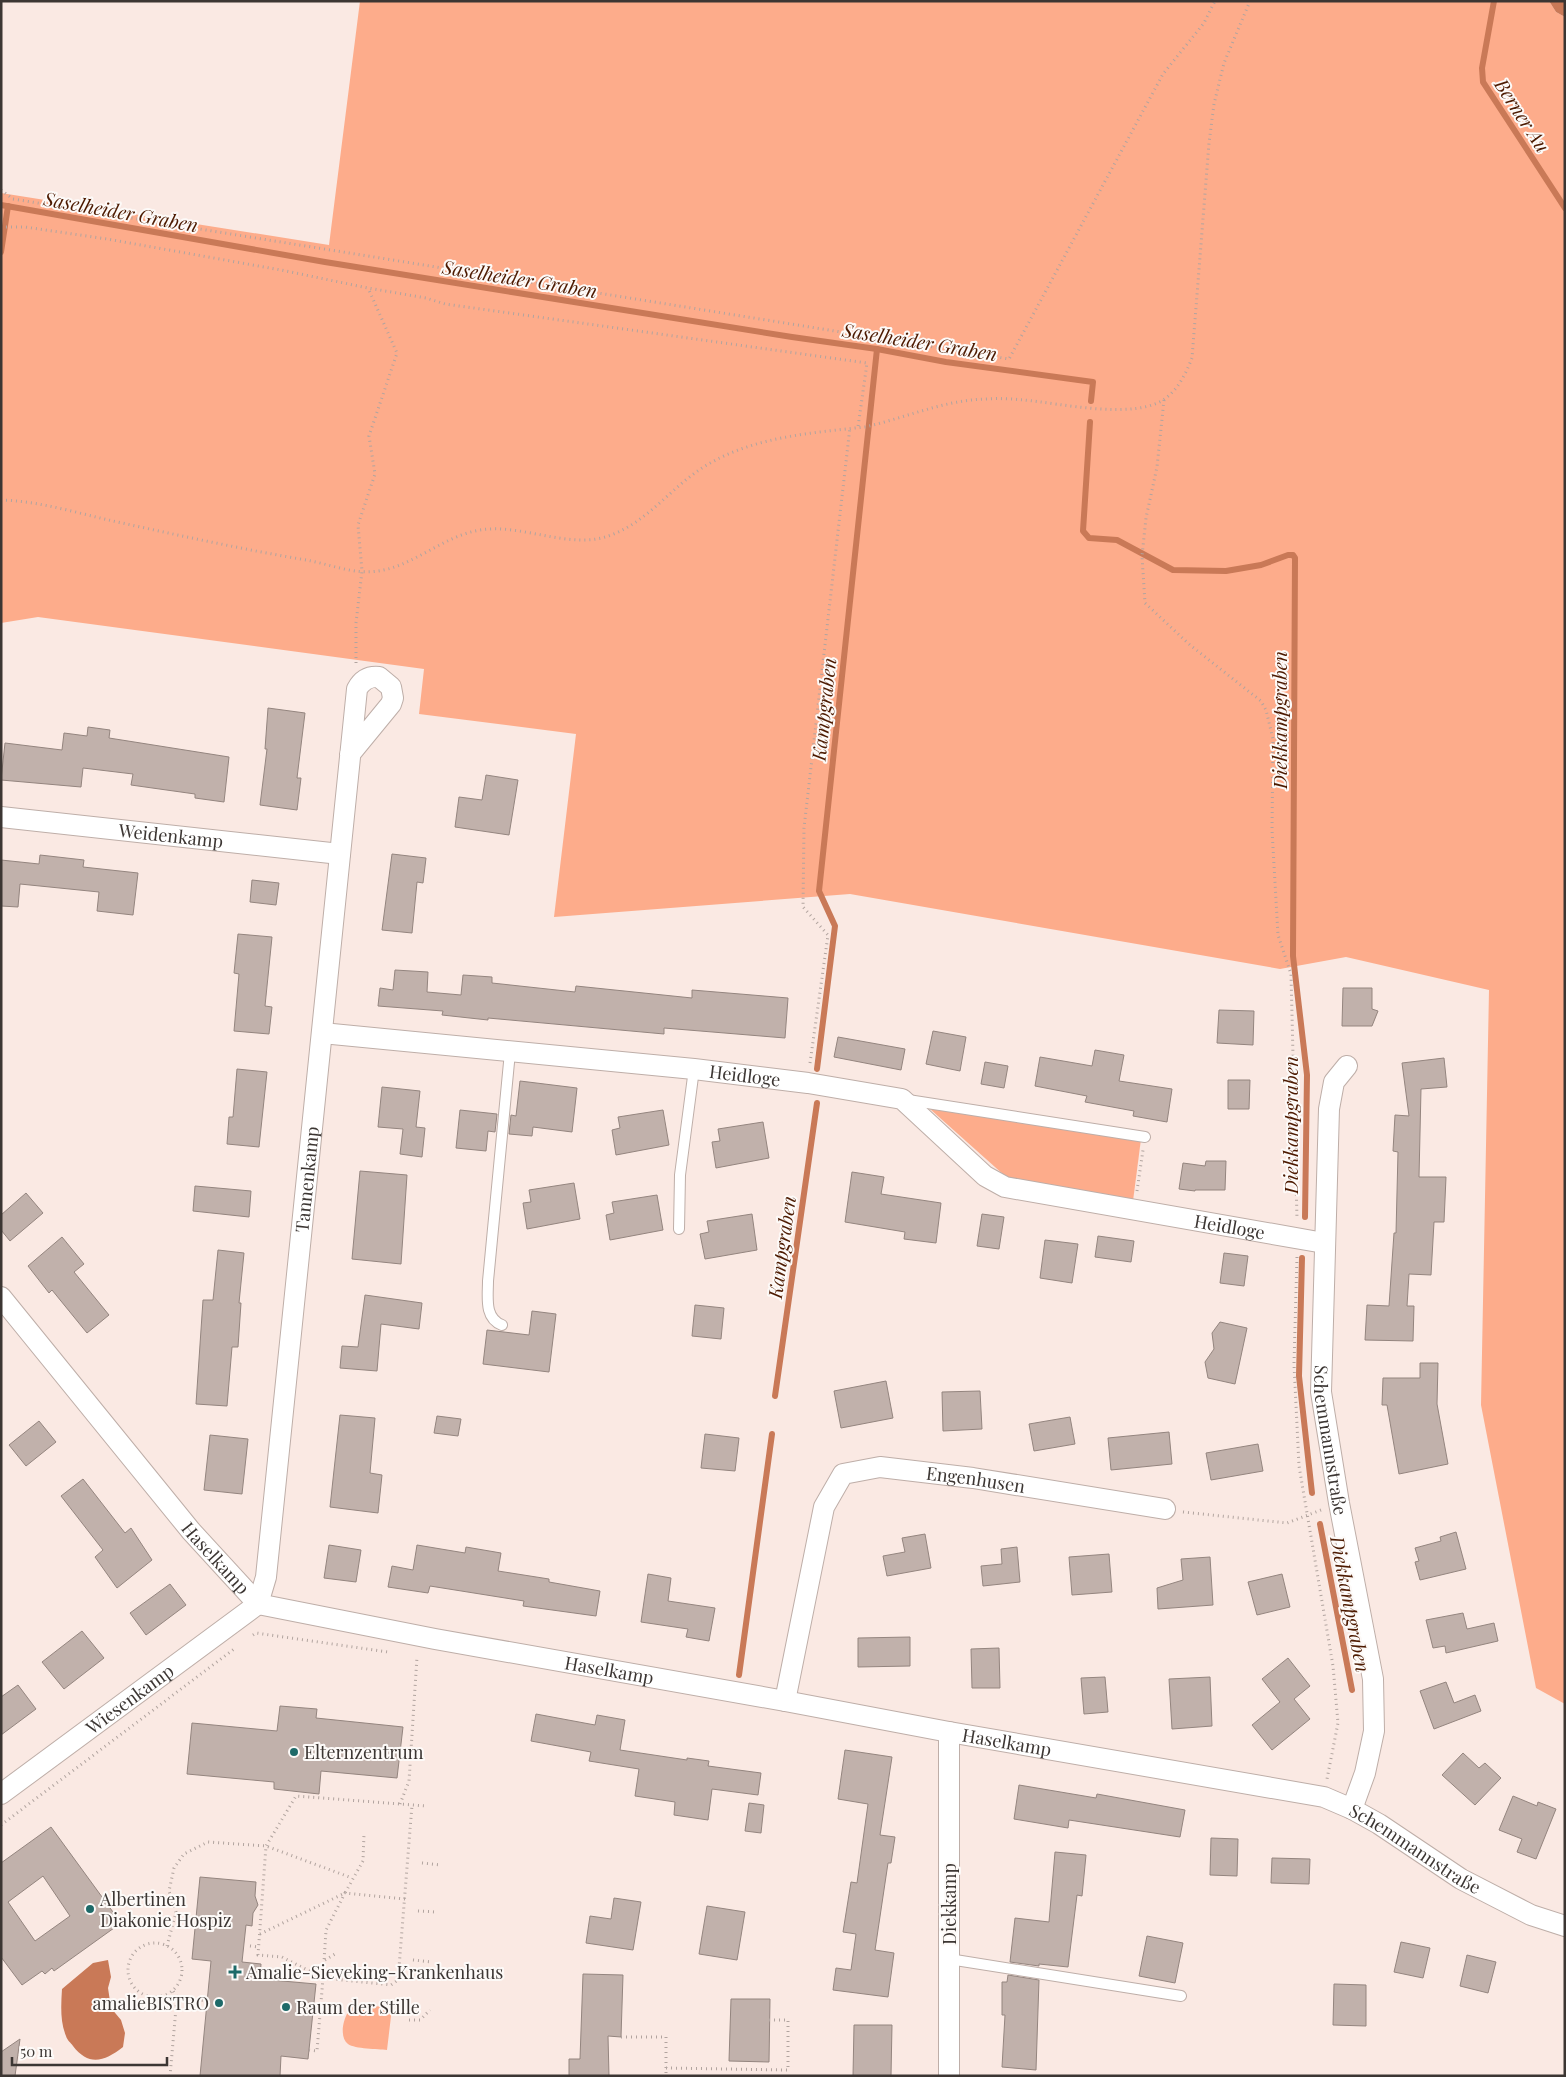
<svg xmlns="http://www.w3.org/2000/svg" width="1566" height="2077" font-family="'Playfair Display',serif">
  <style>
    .green { fill: #fdac8b }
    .water { fill: #c97957 }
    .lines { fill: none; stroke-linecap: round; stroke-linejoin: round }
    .stream { stroke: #c97957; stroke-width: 6 }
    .building { fill: #c1b1ab; stroke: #94857f; fill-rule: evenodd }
    .service-casing { stroke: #beaea8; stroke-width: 12 }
    .minor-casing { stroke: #beaea8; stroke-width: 22 }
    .path { stroke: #b1a49f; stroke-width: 3; stroke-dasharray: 1 4; stroke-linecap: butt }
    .service { stroke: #fff; stroke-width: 10 }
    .minor { stroke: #fff; stroke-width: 20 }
    .poi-dot { fill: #1e6a69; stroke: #fdfaf8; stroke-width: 2 }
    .labels { text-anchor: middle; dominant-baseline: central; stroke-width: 4; stroke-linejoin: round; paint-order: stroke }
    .street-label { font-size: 18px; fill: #3c3633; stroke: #fdfaf8 }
    .poi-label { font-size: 18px; fill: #3c3633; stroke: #fdfaf8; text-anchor: start }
    .water-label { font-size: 19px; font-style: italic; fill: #4d1a01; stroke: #fdfaf8 }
  </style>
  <rect width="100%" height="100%" fill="#fae9e3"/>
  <g class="green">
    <polygon points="360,1 1549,1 1556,12 1565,17 1565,1704 1536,1688 1481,1405 1489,990 1346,957 1280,969 850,894 554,917 576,734 419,714 424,669 38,617 1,623 1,193 329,245"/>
    <polygon points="930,1109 1141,1139 1133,1201 1014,1184"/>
    <path d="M357,2004L392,2008L387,2050C378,2049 355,2049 348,2044C337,2036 345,2008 357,2004Z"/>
  </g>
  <g class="water">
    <polygon points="1549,1 1565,1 1565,17 1556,12"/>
    <path d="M108,1960L111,1977L108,1988L111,2008L121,2020L125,2033L123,2047C105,2061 89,2067 73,2046C71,2043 67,2040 66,2036C60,2022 61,2005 62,1989L93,1963Z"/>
  </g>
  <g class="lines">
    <g class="stream">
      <polyline points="1494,1 1482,68 1483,82 1565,208"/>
      <polyline points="1,205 325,262 792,337 877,349 946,362 1093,382 1091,401"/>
      <polyline points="1,252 8,206"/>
      <polyline points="1090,422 1083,531 1089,538 1117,540 1173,570 1226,571 1261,565 1288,555 1293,555 1295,558 1293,956 1307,1075 1305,1217"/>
      <polyline points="817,1069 835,926 819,891 877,349"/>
      <polyline points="1302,1258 1299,1376 1312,1493"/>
      <polyline points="775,1396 817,1103"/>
      <polyline points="1320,1524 1352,1690"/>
      <polyline points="739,1675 772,1434"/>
    </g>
  </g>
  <g class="building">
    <polygon points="268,708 305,713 297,778 301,778 297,810 260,805 267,749 265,749"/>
    <polygon points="88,727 110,730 109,738 229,757 224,802 195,798 195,794 131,785 133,774 83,768 81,787 1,780 5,743 62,750 64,733 87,736"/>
    <polygon points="486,775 518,780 509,835 455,827 459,797 482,800"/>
    <polygon points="392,854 426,858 423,883 417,882 412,933 382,930"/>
    <polygon points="40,855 84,860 83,867 138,873 133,915 97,911 99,892 20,884 18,907 1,906 1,860 39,864"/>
    <polygon points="252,880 279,883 276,905 250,902"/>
    <polygon points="238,934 272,937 265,1006 272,1007 269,1034 234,1031 239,974 234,973"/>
    <polygon points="395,970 428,972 427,992 461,995 463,975 492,977 492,983 575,992 576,986 692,998 692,990 788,998 785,1038 664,1028 664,1034 488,1018 488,1020 442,1015 443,1011 378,1006 380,988 393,990"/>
    <polygon points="1343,988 1372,988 1372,1009 1378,1011 1372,1026 1342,1026"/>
    <polygon points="1219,1010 1254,1011 1253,1045 1217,1043"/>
    <polygon points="933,1031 966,1037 960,1071 926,1064"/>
    <polygon points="838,1037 905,1049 901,1070 834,1057"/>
    <polygon points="1095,1050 1124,1055 1119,1081 1172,1089 1167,1122 1133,1116 1134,1111 1085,1102 1087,1096 1035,1086 1040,1057 1092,1066"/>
    <polygon points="1444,1058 1447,1087 1421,1089 1419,1177 1446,1177 1444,1222 1434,1222 1431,1275 1409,1274 1407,1306 1414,1306 1413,1341 1365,1340 1367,1305 1389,1306 1394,1233 1396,1233 1398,1152 1393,1151 1395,1115 1409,1116 1402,1063"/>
    <polygon points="985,1062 1008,1066 1004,1088 981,1084"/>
    <polygon points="237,1069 267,1072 259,1147 227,1144 229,1117 233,1117"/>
    <polygon points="1228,1080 1250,1080 1249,1109 1228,1109"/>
    <polygon points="520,1081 577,1088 572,1132 533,1127 532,1136 509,1134 511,1115 516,1116"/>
    <polygon points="382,1087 420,1091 416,1127 425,1128 422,1157 400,1154 403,1129 378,1127"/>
    <polygon points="460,1110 497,1114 495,1132 488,1131 486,1151 456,1148"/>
    <polygon points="663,1110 669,1145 616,1155 612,1130 620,1128 618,1117"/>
    <polygon points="763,1122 769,1158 716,1168 712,1142 720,1141 718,1129"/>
    <polygon points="1206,1161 1226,1161 1225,1190 1195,1190 1195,1191 1179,1189 1183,1163 1205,1166"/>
    <polygon points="360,1171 407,1175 401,1264 352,1259"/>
    <polygon points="852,1172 884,1177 881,1194 941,1203 936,1243 904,1239 905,1232 845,1222"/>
    <polygon points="574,1183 580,1219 527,1229 523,1203 531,1202 529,1190"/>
    <polygon points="195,1186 251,1191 249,1217 193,1211"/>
    <polygon points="26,1193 43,1213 10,1241 1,1230 1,1215"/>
    <polygon points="657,1195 663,1230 610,1240 606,1215 614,1213 612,1202"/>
    <polygon points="752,1214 757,1250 705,1259 700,1234 709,1232 707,1221"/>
    <polygon points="982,1214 1004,1217 999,1249 977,1246"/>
    <polygon points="1098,1236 1134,1241 1131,1262 1095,1257"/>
    <polygon points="62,1237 84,1264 74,1272 109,1315 87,1333 52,1290 49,1293 28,1266"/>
    <polygon points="1045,1240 1078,1244 1072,1283 1040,1278"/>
    <polygon points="218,1250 244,1253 239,1303 241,1303 238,1347 232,1347 227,1406 196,1404 203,1300 213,1300"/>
    <polygon points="1224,1253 1248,1256 1244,1286 1220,1283"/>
    <polygon points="365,1295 422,1303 419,1329 381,1324 377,1371 340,1368 342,1346 358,1347"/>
    <polygon points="695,1305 724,1308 721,1339 692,1336"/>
    <polygon points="532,1311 556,1314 549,1372 483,1364 487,1330 529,1335"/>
    <polygon points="1220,1322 1247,1328 1235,1384 1208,1378 1205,1362 1214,1349 1212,1333"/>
    <polygon points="1420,1363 1438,1363 1437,1404 1448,1464 1399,1474 1387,1405 1382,1405 1383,1378 1420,1378"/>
    <polygon points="886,1381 893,1418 841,1428 834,1391"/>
    <polygon points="980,1391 982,1429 943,1431 942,1392"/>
    <polygon points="340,1415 375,1418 370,1473 382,1475 378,1513 330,1507"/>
    <polygon points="437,1416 461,1419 458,1436 434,1433"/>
    <polygon points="1070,1417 1075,1444 1034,1451 1029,1424"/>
    <polygon points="39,1421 56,1442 26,1466 9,1445"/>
    <polygon points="1169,1432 1172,1464 1111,1470 1108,1438"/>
    <polygon points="705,1434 739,1438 735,1471 701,1468"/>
    <polygon points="210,1435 248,1439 242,1494 204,1490"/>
    <polygon points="1258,1444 1263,1471 1211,1480 1206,1453"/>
    <polygon points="83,1479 125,1533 131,1528 152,1560 117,1588 95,1557 103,1550 61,1496"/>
    <polygon points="1456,1532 1466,1569 1420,1580 1415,1562 1419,1561 1415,1548 1441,1541 1440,1537"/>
    <polygon points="925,1534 931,1568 887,1576 883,1556 905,1552 902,1538"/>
    <polygon points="329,1545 361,1550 356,1582 324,1578"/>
    <polygon points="417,1545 465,1553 466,1547 501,1553 498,1571 549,1579 549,1582 600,1591 596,1616 523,1606 524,1601 430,1586 428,1593 388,1587 392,1566 413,1570"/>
    <polygon points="1017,1547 1020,1582 983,1586 981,1566 1002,1564 1001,1549"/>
    <polygon points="1109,1554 1112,1592 1072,1595 1069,1557"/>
    <polygon points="1210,1557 1213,1605 1158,1609 1157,1588 1183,1580 1181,1559"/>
    <polygon points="648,1574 671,1578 668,1601 715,1608 709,1641 686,1637 688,1629 641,1622"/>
    <polygon points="1282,1574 1290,1607 1257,1615 1248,1582"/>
    <polygon points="170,1584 186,1605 146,1635 130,1613"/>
    <polygon points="1463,1613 1467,1629 1494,1623 1498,1641 1446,1653 1445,1646 1433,1648 1426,1620"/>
    <polygon points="82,1631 104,1658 64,1689 42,1662"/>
    <polygon points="910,1637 910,1666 858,1667 858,1638"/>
    <polygon points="999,1648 1000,1688 972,1688 971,1649"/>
    <polygon points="1288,1658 1310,1686 1294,1699 1310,1719 1272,1750 1252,1725 1280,1702 1262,1679"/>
    <polygon points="1105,1677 1108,1712 1084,1714 1081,1678"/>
    <polygon points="1210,1677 1212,1726 1172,1729 1169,1679"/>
    <polygon points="1446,1682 1454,1703 1475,1695 1481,1711 1434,1729 1420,1691"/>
    <polygon points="18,1685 36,1709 1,1735 1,1697"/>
    <polygon points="280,1706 317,1709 316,1718 403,1727 397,1778 321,1771 319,1794 274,1789 274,1782 187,1774 192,1723 277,1731"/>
    <polygon points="536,1714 595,1725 597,1715 625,1720 620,1750 687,1760 687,1758 709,1761 708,1766 761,1773 758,1795 712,1789 708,1820 674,1815 675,1802 635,1796 639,1769 589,1761 591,1752 531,1741"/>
    <polygon points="845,1750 892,1757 880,1835 895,1837 891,1863 888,1863 875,1950 894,1953 888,1997 833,1990 836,1968 851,1970 856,1934 843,1932 851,1882 857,1883 868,1804 838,1799"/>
    <polygon points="1463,1753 1479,1768 1485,1763 1501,1778 1475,1805 1442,1775"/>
    <polygon points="1019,1785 1096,1798 1097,1794 1185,1810 1180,1837 1069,1820 1068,1828 1014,1819"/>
    <polygon points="1513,1796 1537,1806 1538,1802 1556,1809 1536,1859 1517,1852 1522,1839 1499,1830"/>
    <polygon points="749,1803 764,1805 761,1833 745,1831"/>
    <path d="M51,1827L121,1923L54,1971L52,1968L45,1974L42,1971L22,1985L1,1957V1863ZM43,1876L70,1916L35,1941L8,1902Z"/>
    <polygon points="1211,1838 1238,1839 1237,1876 1210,1875"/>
    <polygon points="1055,1852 1086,1855 1082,1896 1077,1895 1068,1967 1039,1964 1039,1966 1010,1962 1015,1918 1049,1922"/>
    <polygon points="1272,1858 1310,1859 1309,1884 1271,1883"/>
    <polygon points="200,1877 256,1882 255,1896 258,1905 253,1913 252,1926 246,1925 242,1962 261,1964 260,1979 316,1984 308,2059 281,2056 280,2076 200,2076 211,1961 192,1959"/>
    <polygon points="614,1898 641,1902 633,1950 586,1943 590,1916 611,1919"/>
    <polygon points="707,1906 745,1912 737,1960 699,1954"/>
    <polygon points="1147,1936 1183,1943 1175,1983 1139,1976"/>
    <polygon points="1401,1942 1430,1948 1423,1978 1394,1972"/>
    <polygon points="1467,1955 1496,1962 1488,1993 1460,1986"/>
    <polygon points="583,1974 623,1975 621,2037 608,2036 609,2076 569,2076 569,2059 580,2059"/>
    <polygon points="1008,1975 1039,1980 1036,2070 1002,2067 1005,2015 1002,2015 1002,1982 1007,1982"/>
    <polygon points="1334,1984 1366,1985 1366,2026 1333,2025"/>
    <polygon points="731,1999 770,1999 769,2062 729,2061"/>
    <polygon points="854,2025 892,2025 891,2076 853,2076"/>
    <polygon points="20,2039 15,2076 1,2076 1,2052"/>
  </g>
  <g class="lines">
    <g class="service-casing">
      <g id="service">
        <polyline points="908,1100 1145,1137"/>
        <polyline points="679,1229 680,1175 694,1069"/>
        <path d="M502,1325C484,1318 488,1297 488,1281L510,1052"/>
        <polyline points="949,1959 1181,1996"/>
      </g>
    </g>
    <g class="minor-casing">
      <g id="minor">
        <path id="s1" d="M1,817L340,854"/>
        <path id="s2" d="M322,1033L694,1069L808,1083L902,1099L985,1176L1005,1187L1324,1243"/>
        <path id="s3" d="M1347,1066L1334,1082L1329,1109L1321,1392L1339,1503L1373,1679L1374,1731L1365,1773L1352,1809"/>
        <path id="s4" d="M1,1297L191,1531L258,1604L435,1639L785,1701L949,1732L1324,1797L1352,1809L1379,1824L1461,1879L1531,1915L1565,1926"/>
        <path id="s5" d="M258,1604L266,1577L357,689C362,680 369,676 379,677L391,687L393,698L391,704L350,754"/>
        <path id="s6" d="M785,1701L824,1507L843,1474L880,1467L973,1478L1165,1509"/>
        <polyline points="949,1732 949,2076"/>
        <path id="s7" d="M1,1794L258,1604"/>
      </g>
    </g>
    <g class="path">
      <polyline points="1,190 13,199 1009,359 1163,74 1204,23 1215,1"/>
      <polyline points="1,227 25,227 107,239 281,270 368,288 426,298 445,304 867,363 858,427"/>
      <polyline points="1164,400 1157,467 1146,518 1142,556 1145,603 1190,645 1261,701 1266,710 1273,739 1272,830 1278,935 1291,974 1297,1219"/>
      <path d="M1,500C39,501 77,513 113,521C177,535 241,549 306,560C329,564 355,575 378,571C414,566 443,536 480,530C522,523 571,551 611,535C647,522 671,488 702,468C750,437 810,433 865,427C905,418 944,400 986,399C999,398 1012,399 1024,400C1059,403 1136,421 1166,398C1179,388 1186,373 1192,358L1209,143L1214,104L1224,63L1250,1"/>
      <polyline points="356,663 356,623 362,571 358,525 375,474 369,436 397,353 368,288"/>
      <polyline points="810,1063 828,935 803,907 804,828 850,427"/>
      <polyline points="1137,1191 1143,1150"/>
      <polyline points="1297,1257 1294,1364 1299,1466 1333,1666 1338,1723 1327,1779"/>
      <polyline points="1183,1512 1287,1523 1321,1510"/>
      <polyline points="253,1635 256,1633 388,1652"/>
      <polyline points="400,1804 409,1781 417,1657"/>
      <polyline points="1,1825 234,1649"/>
      <polyline points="422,1863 441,1865"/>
      <polyline points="405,1899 345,1893 326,1930 323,1978 282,1957 258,1955 266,1846 296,1796 426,1806"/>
      <polyline points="418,1911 436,1912"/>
      <polyline points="260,1934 345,1893 363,1861 364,1834"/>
      <circle cx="155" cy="1970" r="27"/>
      <polyline points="167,1946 176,1912 169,1891 174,1868 184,1854 208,1842 266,1846 352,1878"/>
      <polyline points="250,1946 259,1947"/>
      <polyline points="325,1960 335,1954"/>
      <polyline points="413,1960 432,1962"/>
      <polyline points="177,1997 207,2001"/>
      <polyline points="409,2020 420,2020 430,2010"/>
      <polyline points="621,2037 666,2037 666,2076"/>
      <polyline points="309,2050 317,2051 323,1978 391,1985 398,1980 412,1805"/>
      <polyline points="666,2068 788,2070 788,2020 769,2020"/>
      <polyline points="170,2076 177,1997 173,1991"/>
    </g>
    <use href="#service" class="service"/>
    <use href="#minor" class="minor"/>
  </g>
  <g class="poi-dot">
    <circle cx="294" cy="1752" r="5"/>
    <circle cx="90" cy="1909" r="5"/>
    <path d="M232.5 1964.5h5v5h5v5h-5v5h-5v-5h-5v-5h5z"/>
    <circle cx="219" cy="2003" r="5"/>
    <circle cx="286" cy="2007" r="5"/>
  </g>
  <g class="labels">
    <g class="street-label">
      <text stroke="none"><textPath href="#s1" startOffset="171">Weidenkamp</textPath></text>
      <text stroke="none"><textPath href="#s2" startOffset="425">Heidloge</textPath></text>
      <text stroke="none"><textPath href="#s5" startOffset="428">Tannenkamp</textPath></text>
      <text stroke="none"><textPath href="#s2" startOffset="948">Heidloge</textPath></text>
      <text stroke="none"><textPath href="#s3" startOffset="380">Schemmannstraße</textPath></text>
      <text stroke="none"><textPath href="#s6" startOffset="370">Engenhusen</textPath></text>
      <text stroke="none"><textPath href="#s4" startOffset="338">Haselkamp</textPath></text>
      <text stroke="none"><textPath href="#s4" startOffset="758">Haselkamp</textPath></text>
      <text stroke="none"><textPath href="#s7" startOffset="160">Wiesenkamp</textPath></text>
      <text stroke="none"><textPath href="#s4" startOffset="1162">Haselkamp</textPath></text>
      <text stroke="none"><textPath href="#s4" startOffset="1589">Schemmannstraße</textPath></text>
      <text transform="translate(949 1904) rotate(-90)">Diekkamp</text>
    </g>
    <g class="poi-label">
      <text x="304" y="1752">Elternzentrum</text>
      <text x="100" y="1899">Albertinen<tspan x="100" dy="21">Diakonie Hospiz</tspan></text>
      <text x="246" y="1972">Amalie-Sieveking-Krankenhaus</text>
      <text x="209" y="2003" text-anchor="end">amalieBISTRO</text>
      <text x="296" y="2007">Raum der Stille</text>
    </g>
    <g class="water-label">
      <text transform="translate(1523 115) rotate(57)">Berner Au</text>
      <text transform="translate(121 211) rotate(10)">Saselheider Graben</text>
      <text transform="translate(520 278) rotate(9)">Saselheider Graben</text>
      <text transform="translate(920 341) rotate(9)">Saselheider Graben</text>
      <text transform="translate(823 709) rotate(-84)">Kampgraben</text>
      <text transform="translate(1279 720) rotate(-90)">Diekkampgraben</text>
      <text transform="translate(1290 1125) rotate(-90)">Diekkampgraben</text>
      <text transform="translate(781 1247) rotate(-82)">Kampgraben</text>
      <text transform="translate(1351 1604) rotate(79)">Diekkampgraben</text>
    </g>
  </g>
  <rect width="1566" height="2077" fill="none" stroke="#3c3633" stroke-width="5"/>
  <path d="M12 2057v8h155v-8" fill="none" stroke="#3c3633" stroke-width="2.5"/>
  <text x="20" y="2057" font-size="15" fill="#3c3633" stroke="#fdfaf8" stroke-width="4" paint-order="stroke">50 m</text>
</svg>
